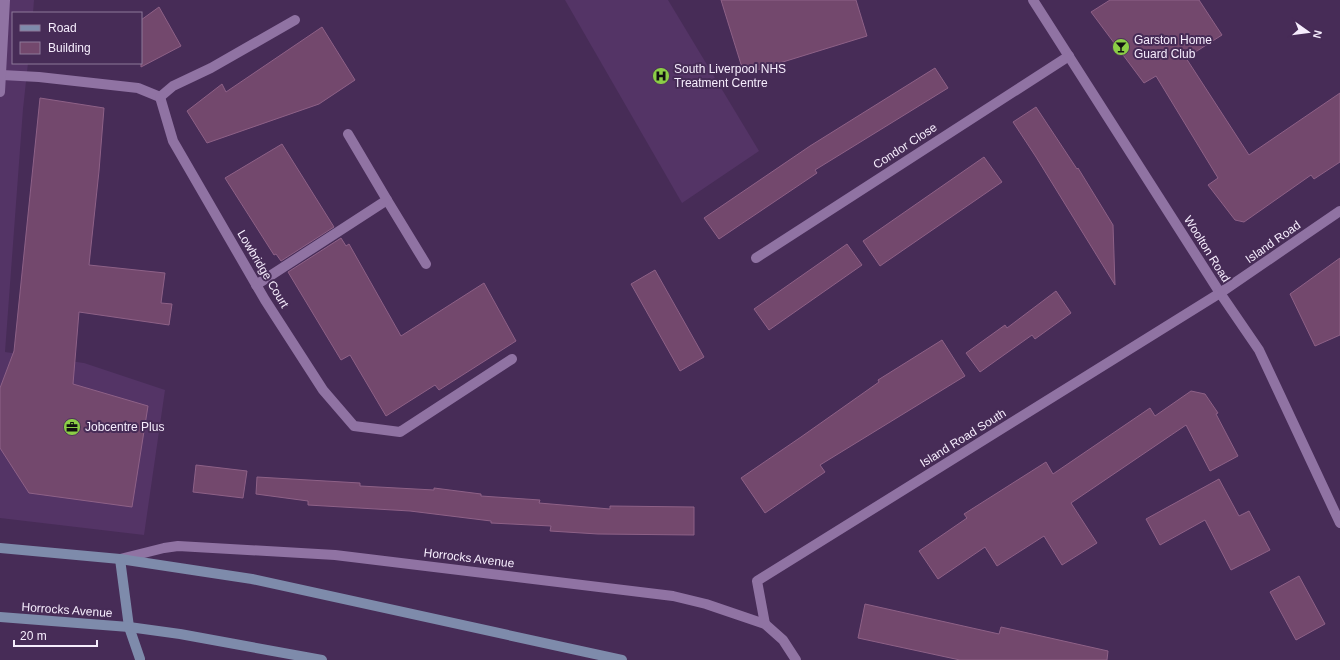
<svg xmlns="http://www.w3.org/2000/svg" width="1340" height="660" font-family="Arial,sans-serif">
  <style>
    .built { fill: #543466 }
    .building { fill: #73486d; stroke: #8e6187 }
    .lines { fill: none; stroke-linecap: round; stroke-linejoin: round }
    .minor { stroke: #9073a3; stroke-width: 10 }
    .secondary { stroke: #7e8bab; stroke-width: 10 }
    .labels { text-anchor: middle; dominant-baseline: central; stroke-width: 4; stroke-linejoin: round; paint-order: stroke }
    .poi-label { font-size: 12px; fill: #f6edfd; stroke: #472c57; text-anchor: start }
    .street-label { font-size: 12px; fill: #f6edfd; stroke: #472c57 }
  </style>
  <rect width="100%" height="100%" fill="#472c57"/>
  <g class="built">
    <polygon points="0,0 34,0 33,13 13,13 13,63 28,63 23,109 5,352 84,363 165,390 144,535 0,518"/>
    <polygon points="565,0 668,0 759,151 682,203"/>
  </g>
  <g class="building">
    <polygon points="721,0 856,0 867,36 744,74"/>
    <polygon points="1110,0 1199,0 1222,35 1186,58 1249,155 1340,93 1340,162 1314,179 1311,175 1244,222 1235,220 1208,185 1218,178 1156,76 1144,83 1091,12"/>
    <polygon points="159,7 181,46 141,67 141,20"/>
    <polygon points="322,27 355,80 319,104 207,143 187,111 222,84 226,92"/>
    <polygon points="935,68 948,88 815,170 817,173 719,239 704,218 810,146"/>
    <polygon points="40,98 104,108 99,171 89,265 165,273 161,303 172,304 169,325 79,312 73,384 148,406 132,507 29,493 0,448 0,388 14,351"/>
    <polygon points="1036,107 1077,169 1078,168 1113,225 1115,285 1036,157 1013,122"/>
    <polygon points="282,144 334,227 281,261 276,254 274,255 225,178"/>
    <polygon points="984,157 1002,182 880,266 863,241"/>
    <polygon points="341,238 346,246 349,244 401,336 484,283 516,341 439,390 435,385 386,416 350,355 341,360 288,272"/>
    <polygon points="847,244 862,265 769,330 754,309"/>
    <polygon points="1340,258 1340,335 1315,346 1290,294"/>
    <polygon points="655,270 704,357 680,371 631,284"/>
    <polygon points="1056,291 1071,313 1035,339 1032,335 980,372 966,353 1005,325 1007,328"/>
    <polygon points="942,340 965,376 820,465 825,472 765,513 741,478 801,437 879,382 878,380"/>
    <polygon points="1191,391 1205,394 1218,413 1216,414 1238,456 1210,471 1186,425 1071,503 1097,543 1062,565 1044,536 997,566 985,547 938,579 919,551 967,518 964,514 1046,462 1053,474 1150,408 1155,416"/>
    <polygon points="196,465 247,471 243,498 193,492"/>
    <polygon points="257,477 360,483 360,486 434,490 434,488 481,494 481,496 540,500 539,503 610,509 610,506 694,507 694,535 598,534 550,531 551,526 491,523 491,521 410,511 308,505 308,501 256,494"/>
    <polygon points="1219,479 1239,516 1249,511 1270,550 1231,570 1205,520 1160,545 1146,519"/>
    <polygon points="1299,576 1325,624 1296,640 1270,592"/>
    <polygon points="865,604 999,634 1001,627 1108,651 1107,660 960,660 858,638"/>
  </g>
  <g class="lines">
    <g class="minor">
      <polyline points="1033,0 1220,293 1259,350 1340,523"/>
      <polyline points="2,75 39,77 138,88 160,97"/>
      <polyline points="0,92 5,0"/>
      <polyline points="160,97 173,141 265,300 323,390 354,426 400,432 512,359"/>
      <polyline points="160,97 173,86 211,68 295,20"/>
      <polyline points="387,200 426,264"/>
      <polyline points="756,258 1069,56"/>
      <polyline points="256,285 387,200 348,134"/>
      <polyline points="120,559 164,548 178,546 335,555 673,596 706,604 765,624 783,640 796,660"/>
      <polyline points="765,624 757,581 1220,293 1340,211"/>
    </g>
    <g class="secondary">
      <polyline points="0,548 120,559 252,579 622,660"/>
      <polyline points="120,559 129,627 140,659"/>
      <polyline points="0,617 129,627 180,634 322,660"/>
    </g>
  </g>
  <defs>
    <g id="bar-disc" transform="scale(0.9)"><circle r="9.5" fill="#8bce46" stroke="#472c57"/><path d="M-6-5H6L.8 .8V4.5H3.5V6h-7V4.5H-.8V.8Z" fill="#111"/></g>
    <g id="hospital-disc" transform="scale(0.9)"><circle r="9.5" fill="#8bce46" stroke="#472c57"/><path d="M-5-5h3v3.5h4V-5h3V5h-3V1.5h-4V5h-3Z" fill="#111"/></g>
    <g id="office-disc" transform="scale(0.9)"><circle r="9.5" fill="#8bce46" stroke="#472c57"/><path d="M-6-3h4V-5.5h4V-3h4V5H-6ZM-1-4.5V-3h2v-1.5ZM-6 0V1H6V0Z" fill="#111"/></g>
  </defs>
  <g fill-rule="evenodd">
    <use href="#bar-disc" x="1121" y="47"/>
    <use href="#hospital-disc" x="661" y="76"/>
    <use href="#office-disc" x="72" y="427"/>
  </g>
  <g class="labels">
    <g class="poi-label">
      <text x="1134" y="40">Garston Home<tspan x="1134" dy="14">Guard Club</tspan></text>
      <text x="674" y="69">South Liverpool NHS<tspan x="674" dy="14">Treatment Centre</tspan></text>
      <text x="85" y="427">Jobcentre Plus</text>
    </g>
    <g class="street-label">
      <text transform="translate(905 146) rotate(-33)">Condor Close</text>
      <text transform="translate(1273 242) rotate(-35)">Island Road</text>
      <text transform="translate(1207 249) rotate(58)">Woolton Road</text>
      <text transform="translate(263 269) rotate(59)">Lowbridge Court</text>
      <text transform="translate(963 438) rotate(-32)">Island Road South</text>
      <text transform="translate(469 558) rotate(7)">Horrocks Avenue</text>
      <text transform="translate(67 610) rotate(4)">Horrocks Avenue</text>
    </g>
  </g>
  <rect x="12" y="12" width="130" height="52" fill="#472c57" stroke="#8d7999"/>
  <rect x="20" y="25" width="20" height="6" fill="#7e8bab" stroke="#8d7999"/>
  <text x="48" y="32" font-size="12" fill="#f6edfd">Road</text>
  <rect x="20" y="42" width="20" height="12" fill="#73486d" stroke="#8d7999"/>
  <text x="48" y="52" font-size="12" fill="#f6edfd">Building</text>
  <g transform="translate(1308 32) rotate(104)" stroke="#472c57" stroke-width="3" paint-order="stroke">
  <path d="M0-3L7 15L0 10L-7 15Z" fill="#f6edfd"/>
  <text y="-6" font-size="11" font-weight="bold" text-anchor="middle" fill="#f6edfd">N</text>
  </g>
  <path d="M14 640v6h83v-6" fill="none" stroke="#f6edfd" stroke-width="2"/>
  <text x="20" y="640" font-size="12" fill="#f6edfd" stroke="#472c57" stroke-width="3" paint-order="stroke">20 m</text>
</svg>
